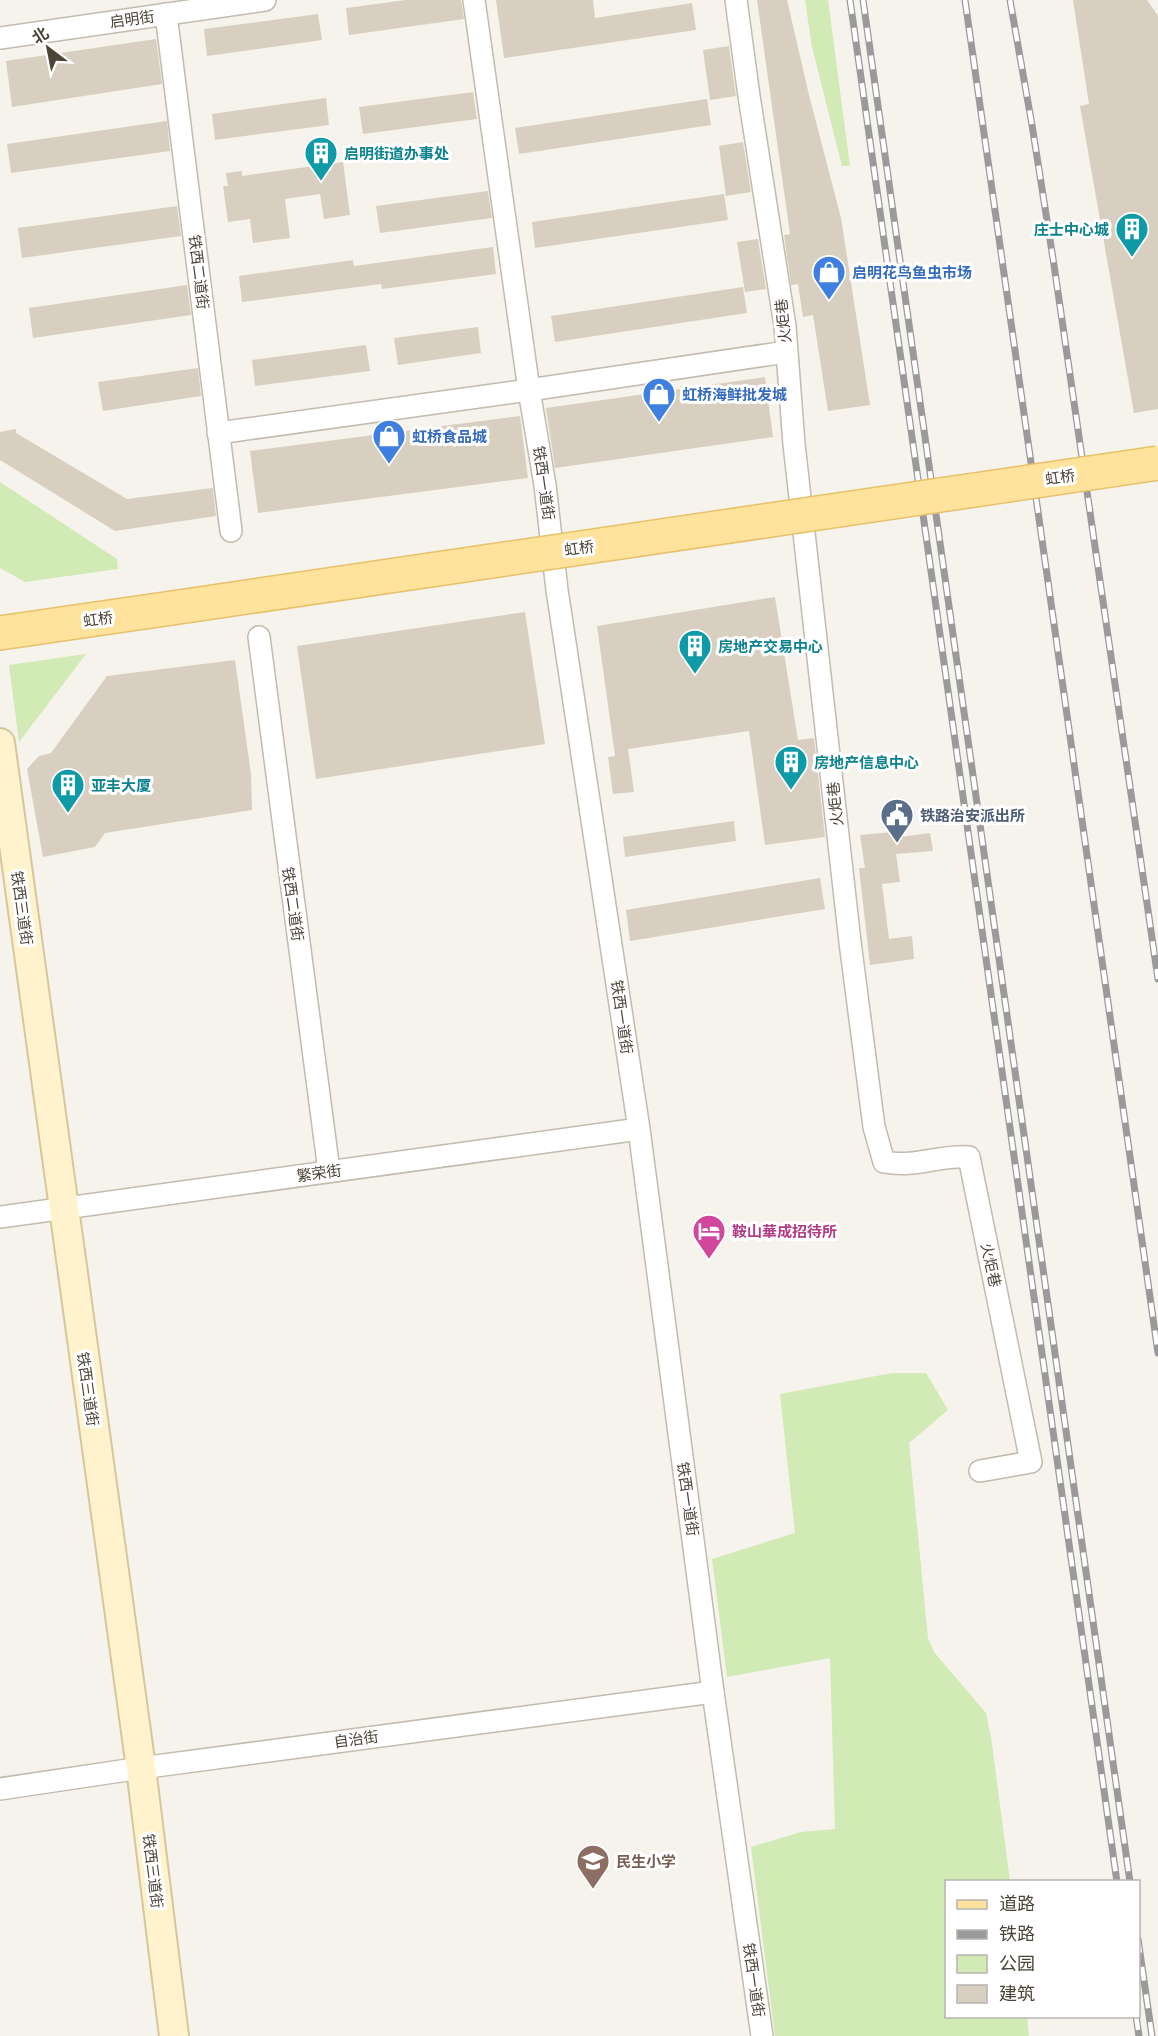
<svg xmlns="http://www.w3.org/2000/svg" width="1158" height="2036" font-family="Arial,'Noto Sans SC',sans-serif">
  <style>
    .green { fill: #d2eab5 }
    .building { fill: #d8cfc1 }
    .lines { fill: none; stroke-linecap: round; stroke-linejoin: round }
    .minor-casing { stroke: #c2bbae; stroke-width: 24 }
    .secondary-casing { stroke: #d6c79b; stroke-width: 32 }
    .primary-casing { stroke: #e6c16a; stroke-width: 36 }
    .minor { stroke: #fff; stroke-width: 21 }
    .secondary { stroke: #fff3cd; stroke-width: 28 }
    .primary { stroke: #ffe39c; stroke-width: 33 }
    .rail-casing { stroke: #9a9a9a; stroke-width: 7 }
    .rail { stroke: #fff; stroke-width: 4.5; stroke-dasharray: 14; stroke-linecap: butt }
    .primary-bridge-casing { stroke: #e6c16a; stroke-width: 36; stroke-linecap: butt }
    .primary-bridge { stroke: #ffe39c; stroke-width: 33 }
    .labels { text-anchor: middle; dominant-baseline: central; stroke-width: 6; stroke-linejoin: round; paint-order: stroke }
    .street-label { font-size: 15px; fill: #4b4439; stroke: #fff }
    .culture-label { font-size: 15px; font-weight: bold; fill: #0d838f; stroke: #fff; text-anchor: start }
    .shop-label { font-size: 15px; font-weight: bold; fill: #366cbe; stroke: #fff; text-anchor: start }
    .service-label { font-size: 15px; font-weight: bold; fill: #4e5e75; stroke: #fff; text-anchor: start }
    .hotel-label { font-size: 15px; font-weight: bold; fill: #b23c85; stroke: #fff; text-anchor: start }
    .education-label { font-size: 15px; font-weight: bold; fill: #785e54; stroke: #fff; text-anchor: start }
  </style>
  <rect width="100%" height="100%" fill="#f6f3ec"/>
  <g class="green">
    <polygon points="805,0 828,0 850,166 842,166 812,47"/>
    <polygon points="0,482 117,559 118,569 25,582 0,568"/>
    <polygon points="86,654 19,742 9,665"/>
    <polygon points="892,1373 926,1373 948,1410 909,1443 928,1638 934,1652 986,1713 991,1737 1010,1881 946,1882 946,2016 1027,2017 1029,2036 775,2036 751,1847 801,1832 835,1829 830,1658 727,1677 712,1559 795,1533 780,1394"/>
  </g>
  <g class="building">
    <polygon points="406,0 461,0 464,19 349,35 346,8"/>
    <polygon points="496,0 593,0 595,18 692,3 696,30 504,58"/>
    <polygon points="757,0 787,0 809,95 841,218 870,405 828,411 813,315 803,317 798,284 791,285 784,235 790,234"/>
    <polygon points="1073,0 1147,0 1158,16 1158,409 1134,413 1080,106 1089,104"/>
    <polygon points="318,14 322,40 207,56 204,29"/>
    <polygon points="156,39 162,84 12,107 6,61"/>
    <polygon points="729,46 736,96 710,100 703,50"/>
    <polygon points="473,92 477,119 363,134 359,107"/>
    <polygon points="326,98 329,125 215,140 212,114"/>
    <polygon points="707,99 711,125 519,154 515,128"/>
    <polygon points="167,121 170,151 11,173 7,144"/>
    <polygon points="743,142 751,192 726,196 719,146"/>
    <polygon points="343,162 350,215 324,219 320,194 285,199 290,238 253,243 250,219 228,222 223,186 228,186 226,173 242,171 242,176"/>
    <polygon points="488,191 492,218 380,233 376,206"/>
    <polygon points="724,194 728,220 535,248 532,222"/>
    <polygon points="177,206 181,236 22,258 18,228"/>
    <polygon points="758,239 766,289 745,292 737,242"/>
    <polygon points="493,247 496,274 382,289 381,284 242,302 239,276 353,260 354,266"/>
    <polygon points="187,285 191,315 33,338 29,308"/>
    <polygon points="743,287 747,313 555,342 551,316"/>
    <polygon points="478,327 481,353 398,365 394,338"/>
    <polygon points="366,345 370,371 255,386 252,360"/>
    <polygon points="198,368 201,396 103,411 98,382"/>
    <polygon points="765,377 773,437 555,468 546,408"/>
    <polygon points="520,416 528,478 258,513 250,451"/>
    <polygon points="16,429 16,433 127,499 213,488 216,516 115,531 0,460 0,432"/>
    <polygon points="775,597 798,740 814,738 825,837 765,845 749,731 628,749 634,792 613,794 608,757 615,756 597,626"/>
    <polygon points="525,612 545,744 316,779 297,646"/>
    <polygon points="235,660 251,774 252,810 105,833 95,847 43,857 27,769 39,756 51,753 107,676"/>
    <polygon points="734,821 736,841 625,857 623,837"/>
    <polygon points="893,832 893,838 930,833 933,851 896,854 900,882 882,884 889,939 912,936 914,959 870,965 859,868 865,868 860,835"/>
    <polygon points="820,878 825,909 630,941 626,910"/>
  </g>
  <g class="lines">
    <g class="minor-casing">
      <g id="minor">
        <polyline points="474,0 529,390 545,485 557,590 639,1129 713,1692 762,2036"/>
        <path d="M736,0L749,96L785,326L794,444L850,942L874,1127L884,1162C916,1168 939,1155 969,1157L1031,1462L980,1471"/>
        <polyline points="166,14 231,531"/>
        <polyline points="0,38 265,0"/>
        <polyline points="218,433 529,390 786,352"/>
        <polyline points="259,637 329,1171"/>
        <polyline points="0,1217 639,1129"/>
        <polyline points="0,1789 141,1768 713,1692"/>
      </g>
    </g>
    <g class="secondary-casing">
      <polyline id="secondary" points="0,743 141,1768 174,2036"/>
    </g>
    <g class="primary-casing">
      <polyline id="primary" points="0,633 172,608"/>
    </g>
    <use href="#minor" class="minor"/>
    <use href="#secondary" class="secondary"/>
    <use href="#primary" class="primary"/>
    <g class="rail-casing">
      <g id="rail">
        <polyline points="850,0 1117,1882"/>
        <polyline points="863,0 1130,1882"/>
        <polyline points="965,0 1158,1353"/>
        <polyline points="1010,0 1032,125 1054,265 1158,979"/>
        <polyline points="1138,1939 1152,2036"/>
        <polyline points="1136,2016 1139,2036"/>
      </g>
    </g>
    <use href="#rail" class="rail"/>
    <g class="primary-bridge-casing">
      <polyline id="primary-bridge" points="172,608 1158,463"/>
    </g>
    <use href="#primary-bridge" class="primary-bridge"/>
  </g>
  <defs>
    <g id="building-pin" transform="scale(1.725)"><path d="M0 17L-7.5 6A9.5 9.5 0 1 1 7.5 6Z" fill="#0f9aa8" stroke="#fff"/><path d="M-4-6H4V6H1V3H-1V6H-4ZM-2.5-4.3h1.7v1.8h-1.7ZM.8-4.3h1.7v1.8H.8ZM-2.5-1h1.7V.8h-1.7ZM.8-1h1.7V.8H.8Z" fill="#fff"/></g>
    <g id="shop-pin" transform="scale(1.725)"><path d="M0 17L-7.5 6A9.5 9.5 0 1 1 7.5 6Z" fill="#3f7fe0" stroke="#fff"/><path d="M-5-2.5h2.3a2.7 3.5 0 0 1 5.4 0H5L5.5 6h-11ZM-1.5-2.5h3a1.5 2.3 0 0 0-3 0Z" fill="#fff"/></g>
    <g id="civic-pin" transform="scale(1.725)"><path d="M0 17L-7.5 6A9.5 9.5 0 1 1 7.5 6Z" fill="#5c6f8a" stroke="#fff"/><path d="M-.6-6.5H3V-4.5H.6V-3L4-1V1h2V6H-6V1h2V-1L-.6-3ZM-1.2 2.5V6h2.4V2.5Z" fill="#fff"/></g>
    <g id="hotel-pin" transform="scale(1.725)"><path d="M0 17L-7.5 6A9.5 9.5 0 1 1 7.5 6Z" fill="#d1479c" stroke="#fff"/><path d="M-6-4.5h1.5V1H6V5H4.5V3h-9V5H-6ZM-4 0a1.8 1.8 0 1 1 3.6 0ZM.5 0V-2.5h3Q6-2.5 6 0Z" fill="#fff"/></g>
    <g id="school-pin" transform="scale(1.725)"><path d="M0 17L-7.5 6A9.5 9.5 0 1 1 7.5 6Z" fill="#8d6e63" stroke="#fff"/><path d="M0-5L7-2L0 1L-7-2ZM-4 1L0 2.5L4 1V4Q0 6-4 4Z" fill="#fff"/></g>
  </defs>
  <g fill-rule="evenodd">
    <use href="#building-pin" x="321" y="153"/>
    <use href="#building-pin" x="1132" y="229"/>
    <use href="#shop-pin" x="829" y="272"/>
    <use href="#shop-pin" x="659" y="394"/>
    <use href="#shop-pin" x="389" y="436"/>
    <use href="#building-pin" x="695" y="646"/>
    <use href="#building-pin" x="791" y="762"/>
    <use href="#building-pin" x="68" y="785"/>
    <use href="#civic-pin" x="897" y="815"/>
    <use href="#hotel-pin" x="709" y="1231"/>
    <use href="#school-pin" x="593" y="1861"/>
  </g>
  <g class="labels">
    <g class="street-label">
      <text transform="translate(132 19) rotate(-8)">启明街</text>
      <text transform="translate(199 272) rotate(83)">铁西二道街</text>
      <text transform="translate(783 321) rotate(-96)">火炬巷</text>
      <text transform="translate(1060 477) rotate(-8)">虹桥</text>
      <text transform="translate(544 483) rotate(82)">铁西一道街</text>
      <text transform="translate(579 548) rotate(-8)">虹桥</text>
      <text transform="translate(98 619) rotate(-8)">虹桥</text>
      <text transform="translate(835 804) rotate(-96)">火炬巷</text>
      <text transform="translate(293 904) rotate(82)">铁西二道街</text>
      <text transform="translate(22 908) rotate(82)">铁西三道街</text>
      <text transform="translate(622 1017) rotate(82)">铁西一道街</text>
      <text transform="translate(319 1173) rotate(-8)">繁荣街</text>
      <text transform="translate(991 1265) rotate(78)">火炬巷</text>
      <text transform="translate(88 1389) rotate(82)">铁西三道街</text>
      <text transform="translate(688 1499) rotate(82)">铁西一道街</text>
      <text transform="translate(356 1739) rotate(-8)">自治街</text>
      <text transform="translate(153 1871) rotate(83)">铁西三道街</text>
      <text transform="translate(754 1980) rotate(82)">铁西一道街</text>
    </g>
    <g class="culture-label">
      <text x="344" y="153">启明街道办事处</text>
      <text x="1109" y="229" text-anchor="end">庄士中心城</text>
      <text x="718" y="646">房地产交易中心</text>
      <text x="814" y="762">房地产信息中心</text>
      <text x="91" y="785">亚丰大厦</text>
    </g>
    <g class="shop-label">
      <text x="852" y="272">启明花鸟鱼虫市场</text>
      <text x="682" y="394">虹桥海鲜批发城</text>
      <text x="412" y="436">虹桥食品城</text>
    </g>
    <g class="service-label">
      <text x="920" y="815">铁路治安派出所</text>
    </g>
    <g class="hotel-label">
      <text x="732" y="1231">鞍山華成招待所</text>
    </g>
    <g class="education-label">
      <text x="616" y="1861">民生小学</text>
    </g>
  </g>
  <rect x="945" y="1880" width="195" height="138" fill="#ffffff" stroke="#b7b4b0" stroke-width="1.5"/>
  <rect x="957" y="1900" width="30" height="9" fill="#ffe39c" stroke="#b7b4b0" stroke-width="1.5"/>
  <text x="999" y="1910" font-size="18" fill="#4b4439">道路</text>
  <rect x="957" y="1930" width="30" height="9" fill="#9a9a9a" stroke="#b7b4b0" stroke-width="1.5"/>
  <text x="999" y="1940" font-size="18" fill="#4b4439">铁路</text>
  <rect x="957" y="1955" width="30" height="18" fill="#d2eab5" stroke="#b7b4b0" stroke-width="1.5"/>
  <text x="999" y="1970" font-size="18" fill="#4b4439">公园</text>
  <rect x="957" y="1985" width="30" height="18" fill="#d8cfc1" stroke="#b7b4b0" stroke-width="1.5"/>
  <text x="999" y="2000" font-size="18" fill="#4b4439">建筑</text>
  <g transform="translate(48 48) rotate(328)" stroke="#ffffff" stroke-width="4.5" paint-order="stroke">
  <path d="M0-4.5L10 22L0 15L-10 22Z" fill="#4b4439"/>
  <text y="-9" font-size="16" font-weight="bold" text-anchor="middle" fill="#4b4439">北</text>
  </g>
</svg>
